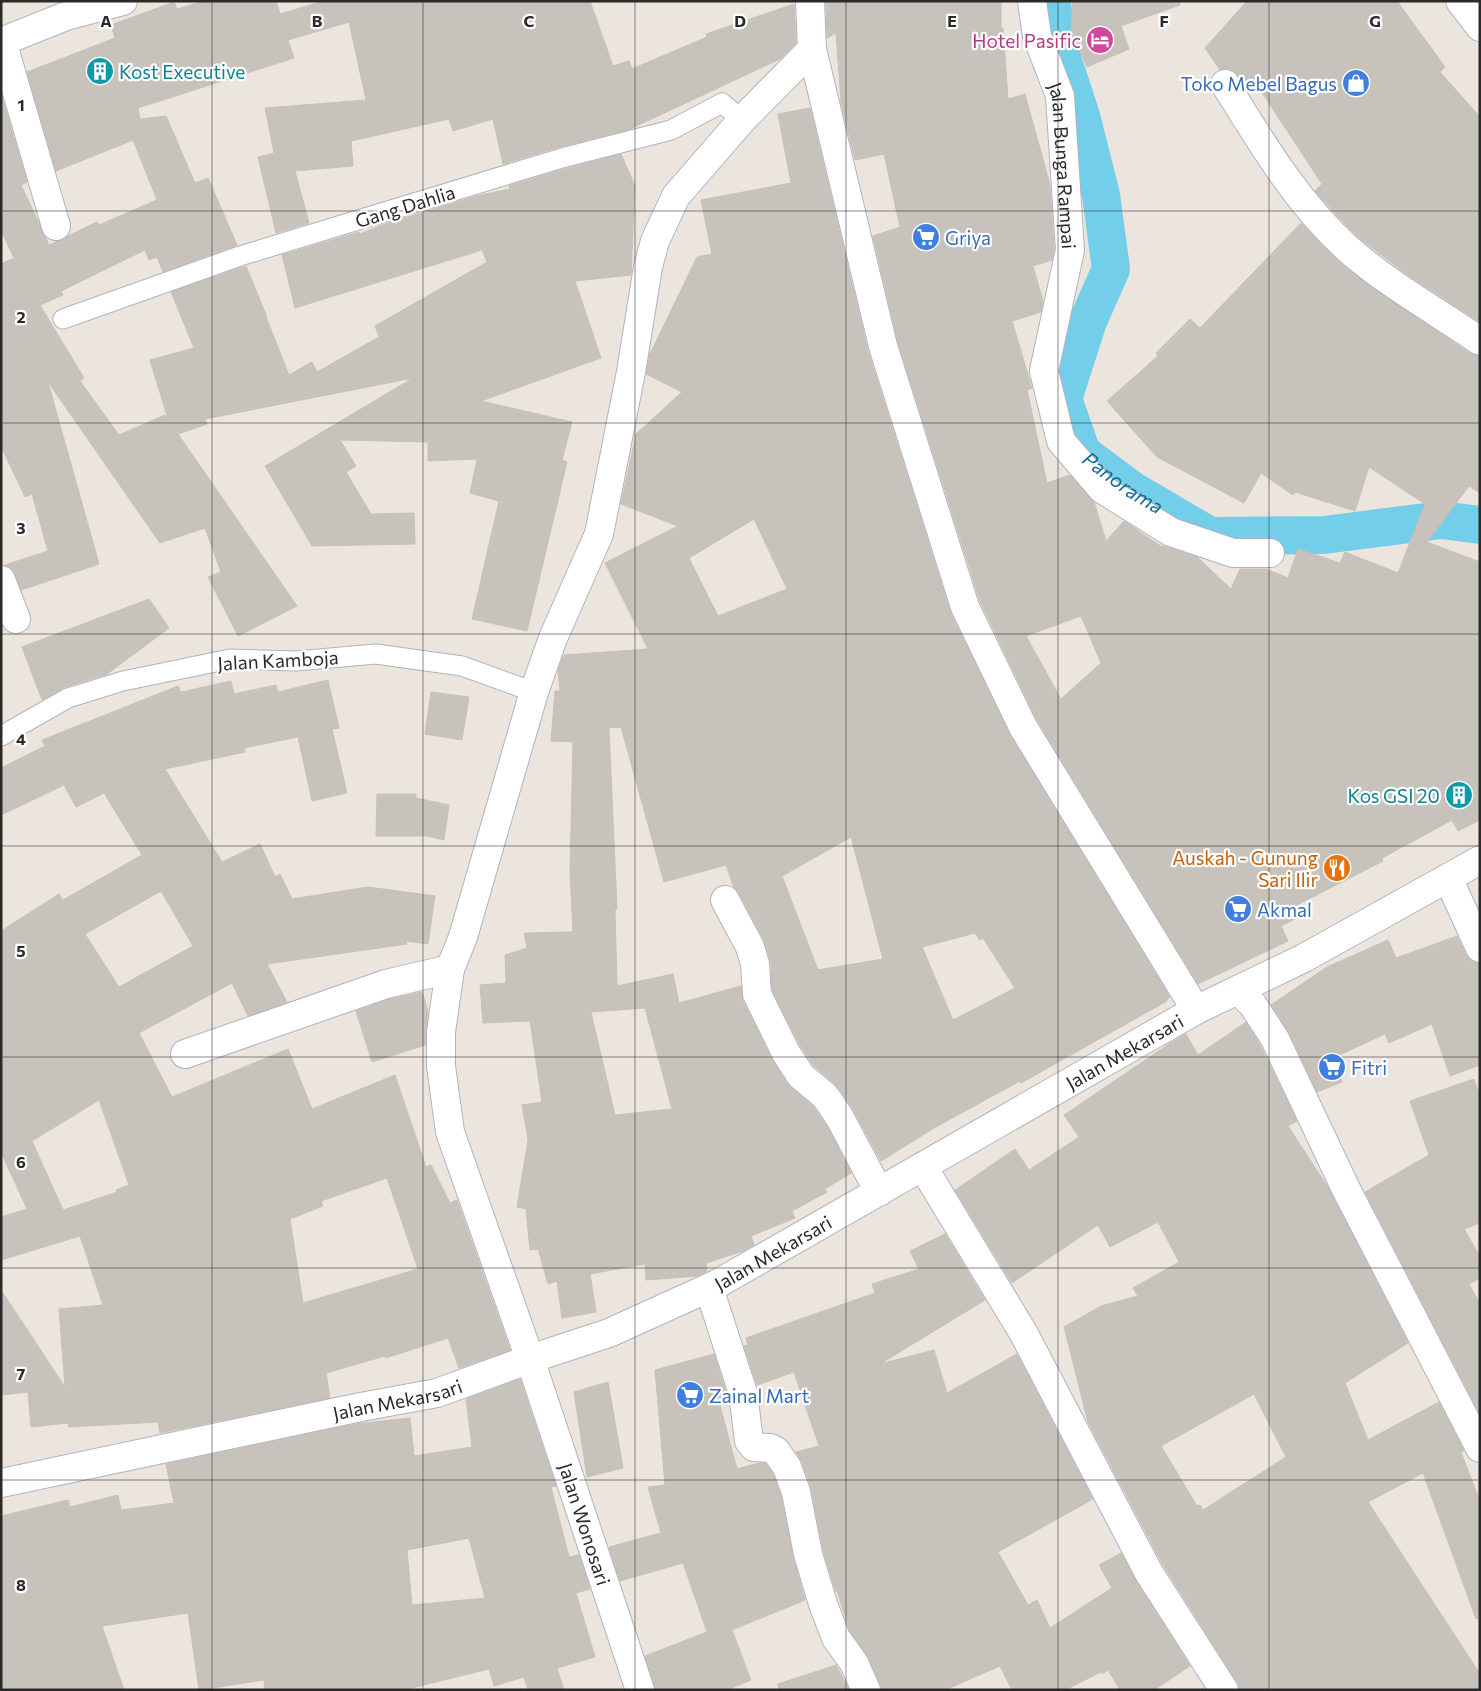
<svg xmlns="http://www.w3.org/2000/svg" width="1481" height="1691" font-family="Commissioner,sans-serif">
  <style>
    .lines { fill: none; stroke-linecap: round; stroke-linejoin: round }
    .canal { stroke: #73ceea; stroke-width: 38 }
    .building { fill: #c7c2bc; stroke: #c7c1b6; fill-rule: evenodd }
    .service-casing { stroke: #b0b3bd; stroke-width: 21 }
    .minor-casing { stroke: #b0b3bd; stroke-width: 30 }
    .tertiary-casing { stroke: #b0b3bd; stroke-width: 30 }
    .secondary-casing { stroke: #b0b3bd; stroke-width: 30 }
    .service { stroke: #fff; stroke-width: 19 }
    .minor { stroke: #fff; stroke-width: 28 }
    .tertiary { stroke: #fff; stroke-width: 28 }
    .secondary { stroke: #fff; stroke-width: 28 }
    .grid { fill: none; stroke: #2a2a2a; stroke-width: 1; stroke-opacity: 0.55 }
    .labels { text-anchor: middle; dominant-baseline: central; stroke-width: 4.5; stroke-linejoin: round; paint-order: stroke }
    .hotel-label { font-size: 19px; fill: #b23c85; stroke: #fff; text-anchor: end }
    .culture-label { font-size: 19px; fill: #0d838f; stroke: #fff; text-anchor: start }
    .shop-label { font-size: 19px; fill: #366cbe; stroke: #fff; text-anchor: start }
    .street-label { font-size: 19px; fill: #2a2a2a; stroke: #fff }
    .food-label { font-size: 19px; fill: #c56008; stroke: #fff; text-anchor: end }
    .water-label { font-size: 20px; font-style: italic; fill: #126c96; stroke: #fff }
    .grid-label { font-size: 16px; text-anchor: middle; font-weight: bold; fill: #2a2a2a; stroke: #fff; stroke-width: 4.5; stroke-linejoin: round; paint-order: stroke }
  </style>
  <rect width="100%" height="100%" fill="#ece5dd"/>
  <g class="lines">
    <path class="canal" id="s1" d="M1052,1L1055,36L1081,116L1101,195L1111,269L1088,321L1063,399L1082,453L1133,491L1210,536L1324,535L1441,520L1480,525"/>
  </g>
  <g class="building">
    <polygon points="205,1 276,1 280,14 324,1 590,1 613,66 629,61 632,69 707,37 706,34 794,4 796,43 780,59 628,130 559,147 503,164 493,119 453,131 449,119 351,141 353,166 295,171 309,223 276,233 258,157 274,153 265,108 366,100 349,22 288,40 294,58 138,108 140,119 166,116 195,183 208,178 237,245 163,272 157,257 149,260 145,250 61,291 63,295 40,305 84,378 80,381 119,435 165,415 168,419 150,360 194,348 171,292 246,266 267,317 266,317 289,375 312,362 317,372 379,337 375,326 487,262 482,250 295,308 282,255 359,232 360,234 382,225 476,196 510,189 509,186 565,169 621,154 635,186 631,275 575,281 601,358 481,401 572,422 562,460 567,462 527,631 472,619 499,501 470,493 477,459 428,461 428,442 340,440 356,466 346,472 371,514 414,513 415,544 312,546 265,466 413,378 205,419 207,424 178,434 297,606 238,636 208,577 221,572 205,528 160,543 48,382 99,564 21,590 15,574 11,568 5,565 48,551 32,494 25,497 1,446 1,264 14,258 1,230 1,94 27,182 21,185 49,245 97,222 99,225 157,200 133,140 56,171 27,72 115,38 111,25 174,2 177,9"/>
    <path d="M826,1H1001V28H1003L1008,99L1025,94L1050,185L1054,249L1052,260L1033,266L1043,301L1041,312L1012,321L1032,388L1027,390L1047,483L1070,475L1094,502L1106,541L1124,521L1162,547L1163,546L1197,557L1231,589L1240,569H1266L1288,578L1298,549L1340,563L1345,552L1398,573L1425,504L1369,467L1355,511L1295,492L1293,495L1261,473L1244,503L1157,457L1107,401L1158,356L1156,353L1190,319L1200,328L1301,223L1337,260L1370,286L1471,354L1480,356V493L1469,486L1427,542L1480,562V820L1458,831L1452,820L1382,858L1383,861L1293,907L1297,918L1281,926L1288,941L1198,984L1037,720L980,601L898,342L873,236L900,227L884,154L855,160L841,102L836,33L827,38ZM1081,616L1101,663L1061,699L1026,636Z"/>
    <polygon points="1073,1 1180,1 1180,5 1121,26 1129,49 1087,67 1071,30"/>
    <polygon points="1247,1 1397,1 1445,67 1440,72 1480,117 1480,322 1405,273 1358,237 1341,220 1315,191 1322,184 1257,85 1248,92 1238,76 1233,71 1225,68 1220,70 1205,48"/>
    <path d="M810,108L868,351L951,614L1010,735L1170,997L1166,1000L1167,1001L1021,1083L1020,1081L934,1128L881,1161L854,1111L843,1094L834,1083L813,1065L800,1045L772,990L771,963L764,940L739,893L734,888L726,865L664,882L621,727L609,728L617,909H615L617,986L673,974L679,1003L741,986L743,1001L773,1061L788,1085L813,1106L817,1112L827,1126L851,1173L825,1189L827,1192L792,1211L795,1218L751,1236L754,1245L743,1251L706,1263L707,1271L698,1276L646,1280L645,1264L590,1274L596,1312L562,1318L557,1281L548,1284L538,1249L530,1250L526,1209L517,1207L528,1140L522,1105L542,1102L530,1021L483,1023L480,985L506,983L505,955L527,948L524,933L573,932L570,872L573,742L551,741L555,691H560L558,670L564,655L648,649L605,563L678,526L621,504L636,434L682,392L646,374L650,354L697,257L712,254L701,200L791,183L778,114ZM754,519L787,589L718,616L689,558ZM851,837L883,959L818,970L782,876ZM975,933L980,940L983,938L1015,988L953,1020L922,947ZM645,1008L672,1109L615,1115L591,1012Z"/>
    <polygon points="149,599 169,628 107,674 65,687 42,700 22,647"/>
    <path d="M328,680L339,728L332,729L347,793L312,801L298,737L244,748L245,752L165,769L222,862L260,844L275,877L280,874L292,899L368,887L435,896L428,944L406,941L407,944L267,964L287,1002L248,1016L232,983L139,1033L172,1097L288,1049L312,1109L395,1075L426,1167L431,1165L450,1203L457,1200L510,1350L459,1368L448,1338L386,1358L385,1356L326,1373L330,1398L160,1433L158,1422L69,1427L68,1423L31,1427L28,1392L1,1395V1290L65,1387L59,1309L103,1305L80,1236L1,1260V1217L27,1209L1,1152V931L59,894L63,900L142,855L104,793L76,807L64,785L1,815V768L45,746L42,740L178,686L181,692L231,681L234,694L276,685L278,692ZM161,891L193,946L119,987L85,934ZM99,1100L129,1185L116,1190L117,1192L63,1210L32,1141ZM387,1178L418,1269L303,1303L290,1219L323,1206L321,1201Z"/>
    <polygon points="431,692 469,697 462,740 425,734"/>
    <polygon points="377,794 416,794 416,798 449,805 444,840 428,836 376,836"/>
    <polygon points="1457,936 1466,955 1471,961 1480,963 1480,1065 1450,1076 1432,1024 1389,1043 1385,1034 1333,1058 1342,1082 1317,1092 1289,1032 1271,1005 1327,967 1388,940 1396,958"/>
    <polygon points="422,992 428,1011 425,1045 372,1062 356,1011 390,999"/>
    <path d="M1246,1022L1261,1047L1297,1121L1288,1126L1329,1189L1408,1343L1345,1383L1368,1440L1439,1402L1464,1451L1461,1452L1480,1502V1618L1476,1619L1423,1473L1368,1502L1480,1674V1690H1240L1237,1682L1163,1565L1088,1422L1064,1327L1101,1306L1138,1296L1133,1288L1179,1262L1158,1222L1110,1247L1098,1225L1012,1283L955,1190L1015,1149L1029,1170L1079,1137L1064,1115L1169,1044L1186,1034L1198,1055ZM1254,1394L1286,1457L1203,1510L1200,1505L1197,1506L1161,1446Z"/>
    <polygon points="1474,1079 1480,1096 1480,1223 1464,1229 1480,1257 1480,1278 1469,1284 1480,1304 1480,1414 1365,1192 1429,1155 1410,1101"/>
    <polygon points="945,1234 985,1300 880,1364 934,1350 947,1393 1017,1354 1093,1499 998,1552 1028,1605 1037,1600 1050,1628 1112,1588 1099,1565 1121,1553 1136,1581 1190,1666 1154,1690 1120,1690 1108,1670 1102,1674 1101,1672 1065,1690 1012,1690 1000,1666 945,1690 881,1690 880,1684 868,1657 850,1631 837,1591 836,1592 823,1550 811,1487 802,1462 796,1452 819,1446 794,1372 757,1385 744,1346 748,1345 746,1338 875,1293 872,1284 919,1269 910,1251"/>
    <polygon points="714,1354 727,1395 718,1398 737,1469 759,1463 766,1463 773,1474 781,1496 793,1557 805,1600 732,1630 751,1680 727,1690 656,1690 645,1656 707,1632 683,1563 620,1581 609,1547 661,1533 648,1487 665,1485 655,1370"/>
    <path d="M520,1379L556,1486L551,1487L569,1557L579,1555L590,1589L576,1593L595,1657L557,1668L564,1690H528L524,1677L494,1686L489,1669L403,1690H265L264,1680L199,1690L188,1613L102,1626L124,1690H1V1516L68,1500L70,1507L118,1495L121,1510L174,1503L166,1464L355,1424L410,1418L414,1456L472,1447L466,1399ZM469,1538L485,1598L412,1605L407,1550Z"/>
    <polygon points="608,1382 623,1468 587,1477 574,1392"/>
    <polygon points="836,1665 849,1690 779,1690 778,1684"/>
  </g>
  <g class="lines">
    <g class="service-casing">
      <g id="service">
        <polyline points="63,319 240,256 562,158 671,130 722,103 742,120"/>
        <polyline points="1,736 68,698 123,681 230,659 296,661 376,654 462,666 534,692"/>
      </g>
    </g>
    <g class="minor-casing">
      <g id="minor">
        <polyline points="810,1 812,49 883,346 965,607 1023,727 1196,1010"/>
        <path id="s2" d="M1032,1L1037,36L1060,96L1070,250L1044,371L1061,441L1102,489L1171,532L1233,553H1270"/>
        <polyline points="2,41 56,226"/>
        <polyline points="1,42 66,16 123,1"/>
        <path d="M1225,84C1261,142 1297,203 1348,249C1388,284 1436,311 1480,341"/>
        <polyline points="1,580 16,619"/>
        <polyline points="1448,878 1480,948"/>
        <polyline points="725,900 750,947 755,964 757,994 786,1053 801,1076 824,1095 830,1103 840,1118 879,1192"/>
        <polyline points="1238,990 1253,1005 1275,1039 1346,1189 1480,1448"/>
        <polyline points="185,1054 386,984 450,969"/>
        <polyline points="923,1167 1024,1334 1149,1573 1224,1690"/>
        <polyline points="709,1288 743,1393 749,1441 754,1447 770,1448 776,1451 787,1467 796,1492 808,1554 823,1604 836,1638 854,1663 866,1690"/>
        <polyline points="640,1690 530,1359 450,1132 441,1066 441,1032 450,969 463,937 534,692 553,638 599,534 631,372 648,267 655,241 676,196 742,120 812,49"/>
      </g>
    </g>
    <g class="tertiary-casing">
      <g id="tertiary">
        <path id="s3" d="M1,1483L361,1407L437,1393L530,1359L609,1333L717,1284L1196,1010L1304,958L1480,860"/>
      </g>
    </g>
    <g class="secondary-casing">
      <polyline id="secondary" points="1460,1 1480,27"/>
    </g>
    <use href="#service" class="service"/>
    <use href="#minor" class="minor"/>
    <use href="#tertiary" class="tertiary"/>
    <use href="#secondary" class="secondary"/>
  </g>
  <path class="grid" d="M212,1V1690M423,1V1690M635,1V1690M846,1V1690M1058,1V1690M1269,1V1690M1,211H1480M1,423H1480M1,634H1480M1,846H1480M1,1057H1480M1,1268H1480M1,1480H1480"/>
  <defs>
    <g id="hotel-disc" transform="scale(1.4375)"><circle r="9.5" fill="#d1479c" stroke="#fff"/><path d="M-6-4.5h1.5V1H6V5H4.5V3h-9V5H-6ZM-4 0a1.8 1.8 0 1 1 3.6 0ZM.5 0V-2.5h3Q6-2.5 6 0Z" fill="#fff"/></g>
    <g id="building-disc" transform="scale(1.4375)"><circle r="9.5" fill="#0f9aa8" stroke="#fff"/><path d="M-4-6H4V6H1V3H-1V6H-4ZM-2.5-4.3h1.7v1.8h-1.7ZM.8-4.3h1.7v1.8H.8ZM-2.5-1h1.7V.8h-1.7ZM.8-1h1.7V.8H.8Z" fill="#fff"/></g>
    <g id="shop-disc" transform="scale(1.4375)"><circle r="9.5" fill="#3f7fe0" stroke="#fff"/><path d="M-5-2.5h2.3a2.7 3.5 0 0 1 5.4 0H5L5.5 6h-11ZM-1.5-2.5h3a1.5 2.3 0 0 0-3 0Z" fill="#fff"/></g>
    <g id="supermarket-disc" transform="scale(1.4375)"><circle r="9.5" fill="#3f7fe0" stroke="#fff"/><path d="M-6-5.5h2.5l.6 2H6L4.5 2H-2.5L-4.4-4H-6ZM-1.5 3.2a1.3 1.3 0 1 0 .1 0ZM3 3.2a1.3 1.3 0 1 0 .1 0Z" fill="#fff"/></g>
    <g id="restaurant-disc" transform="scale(1.4375)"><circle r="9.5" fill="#e8710a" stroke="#fff"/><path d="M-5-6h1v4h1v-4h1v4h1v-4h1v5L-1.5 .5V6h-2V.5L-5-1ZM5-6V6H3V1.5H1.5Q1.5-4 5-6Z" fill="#fff"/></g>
  </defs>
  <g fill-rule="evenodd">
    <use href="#hotel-disc" x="1100" y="40"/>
    <use href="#building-disc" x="100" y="71"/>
    <use href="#shop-disc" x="1356" y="83"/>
    <use href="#supermarket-disc" x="926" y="237"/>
    <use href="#building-disc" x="1459" y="795"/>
    <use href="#restaurant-disc" x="1337" y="868"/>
    <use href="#supermarket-disc" x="1238" y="909"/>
    <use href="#supermarket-disc" x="1332" y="1067"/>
    <use href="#supermarket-disc" x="690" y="1395"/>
  </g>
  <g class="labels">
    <g class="hotel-label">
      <text x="1081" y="40">Hotel Pasific</text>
    </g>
    <g class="culture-label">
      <text x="119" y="71">Kost Executive</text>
      <text x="1440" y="795" text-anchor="end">Kos GSI 20</text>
    </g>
    <g class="shop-label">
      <text x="1337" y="83" text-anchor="end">Toko Mebel Bagus</text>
      <text x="945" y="237">Griya</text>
      <text x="1257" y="909">Akmal</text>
      <text x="1351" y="1067">Fitri</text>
      <text x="709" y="1395">Zainal Mart</text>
    </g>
    <g class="street-label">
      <text stroke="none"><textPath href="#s2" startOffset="169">Jalan Bunga Rampai</textPath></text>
      <text transform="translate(405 206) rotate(-17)">Gang Dahlia</text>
      <text transform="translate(278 660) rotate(-3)">Jalan Kamboja</text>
      <text stroke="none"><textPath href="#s3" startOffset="1215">Jalan Mekarsari</textPath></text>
      <text stroke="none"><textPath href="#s3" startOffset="810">Jalan Mekarsari</textPath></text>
      <text stroke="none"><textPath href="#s3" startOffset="405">Jalan Mekarsari</textPath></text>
      <text transform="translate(585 1524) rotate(72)">Jalan Wonosari</text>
    </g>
    <g class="food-label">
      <text x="1318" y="857">Auskah - Gunung<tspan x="1318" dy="22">Sari Ilir</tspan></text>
    </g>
    <g class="water-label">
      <text stroke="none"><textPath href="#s1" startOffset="522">Panorama</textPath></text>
    </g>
  </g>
  <g class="grid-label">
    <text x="106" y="27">A</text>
    <text x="317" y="27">B</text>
    <text x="529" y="27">C</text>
    <text x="740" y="27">D</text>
    <text x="952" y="27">E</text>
    <text x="1164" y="27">F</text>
    <text x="1375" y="27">G</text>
    <text x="21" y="111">1</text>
    <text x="21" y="323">2</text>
    <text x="21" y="534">3</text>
    <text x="21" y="745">4</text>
    <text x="21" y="957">5</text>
    <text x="21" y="1168">6</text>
    <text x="21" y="1380">7</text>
    <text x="21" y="1591">8</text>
  </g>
  <rect width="1481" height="1691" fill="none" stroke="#2a2a2a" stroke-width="5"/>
</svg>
